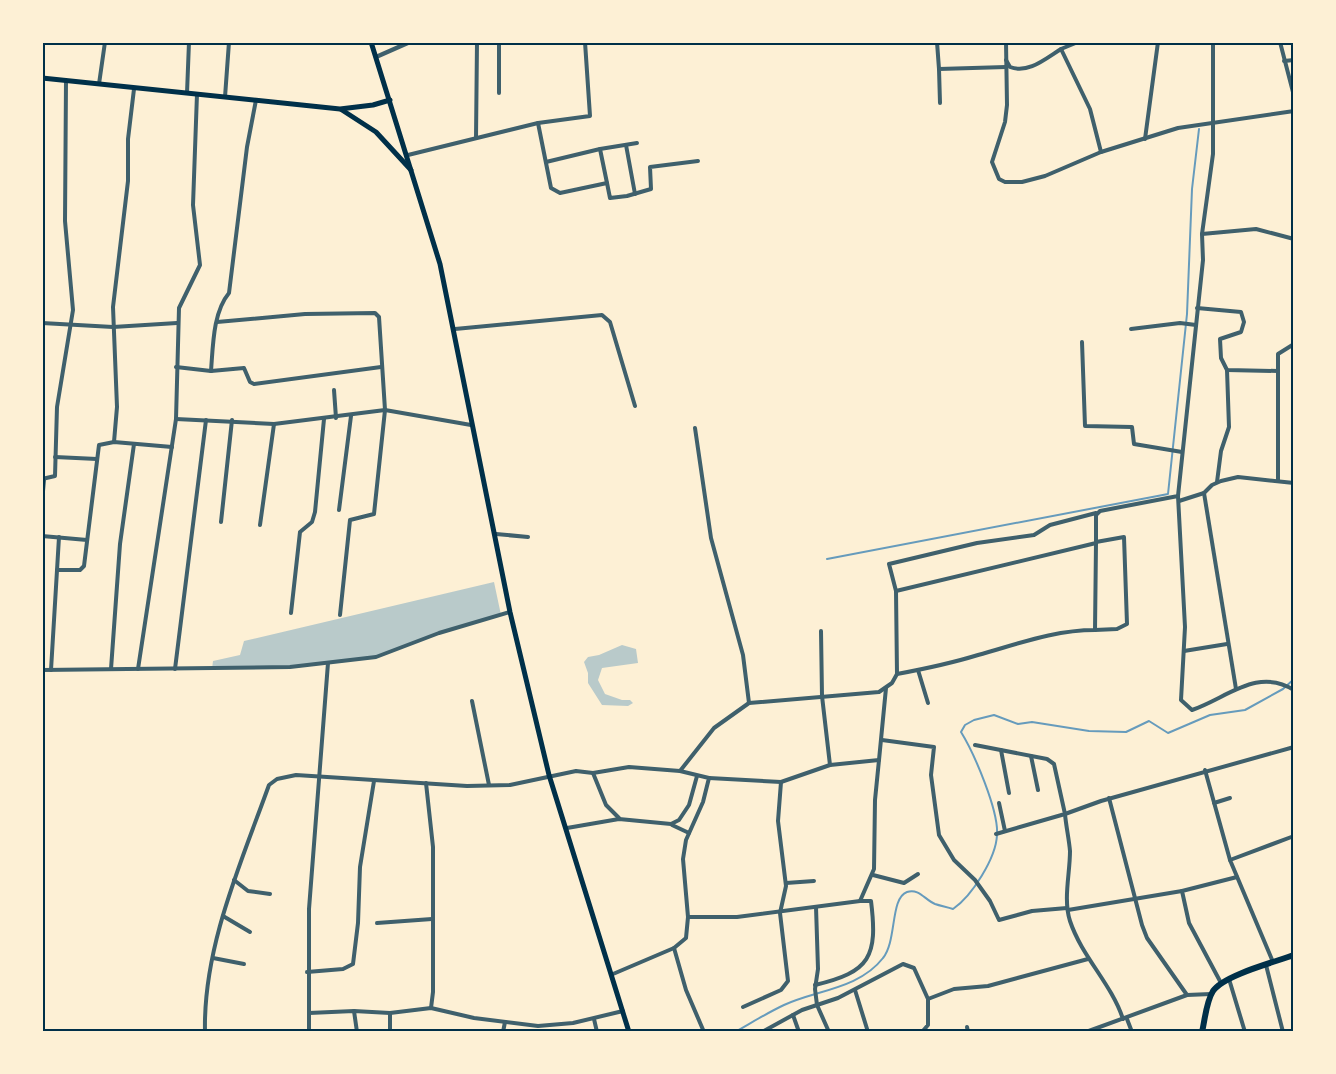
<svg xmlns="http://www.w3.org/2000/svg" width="1336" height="1074" font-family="'Nunito Sans',sans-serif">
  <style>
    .green { fill: #b9caca }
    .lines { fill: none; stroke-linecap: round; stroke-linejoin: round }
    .stream { stroke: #669bbc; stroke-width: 2 }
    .minor { stroke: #3f606c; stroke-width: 4 }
    .tertiary { stroke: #3f606c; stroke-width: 4.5 }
    .secondary { stroke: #003049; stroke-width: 5 }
    .primary { stroke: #003049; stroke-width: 6 }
    .neatline { fill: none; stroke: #003049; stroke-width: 2 }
  </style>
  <rect width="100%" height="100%" fill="#fdf0d5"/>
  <g class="green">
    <polygon points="494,582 501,615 439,633 376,657 290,667 212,669 213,661 240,655 244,641"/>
    <polygon points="622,645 636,649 638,663 602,668 598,680 605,694 622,700 630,700 633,703 628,706 602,705 588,683 588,673 584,662 588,657 599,655"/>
  </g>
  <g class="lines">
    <g class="stream">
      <polyline points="827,559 1168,494 1187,314 1192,189 1199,129"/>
      <path d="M735,1032C751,1023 767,1013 784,1005C816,990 859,989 883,958C897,941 890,898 907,892C919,888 925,900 935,904C941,906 947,907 953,909C972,896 996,858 997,835C999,811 974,753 961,732L965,725L974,720L994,715L1018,724L1032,722L1089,731L1126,732L1149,721L1168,733L1210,715L1245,710L1283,689L1294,679"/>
    </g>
    <g class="minor">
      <polyline points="937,42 939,69"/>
      <polyline points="1006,42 1007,105 1005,122 992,162 999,179 1005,182 1022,182 1045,176 1101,152 1178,128 1294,111"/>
      <polyline points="1280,42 1294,96"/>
      <polyline points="1061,49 1078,42"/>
      <path d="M1006,60L1010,67C1028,74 1045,59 1061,49L1090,109L1101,152"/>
      <polyline points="1284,61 1294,60"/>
      <polyline points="99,84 105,42"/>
      <polyline points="187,93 189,42"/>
      <polyline points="499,93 499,42"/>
      <polyline points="225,97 229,42"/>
      <polyline points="940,103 939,69 1006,67"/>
      <polyline points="538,123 551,188 560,193 607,183 600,149 637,143"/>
      <polyline points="476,138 477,42"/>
      <polyline points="1145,139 1158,42"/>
      <polyline points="626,145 635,194"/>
      <polyline points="408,155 538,123 590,116 585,42"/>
      <polyline points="546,162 600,149"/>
      <polyline points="607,183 610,198 627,196 651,189 650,167 698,161"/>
      <polyline points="1202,234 1256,229 1294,239"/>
      <polyline points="1197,308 1241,312 1244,322 1241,332 1220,339 1221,358 1227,370 1278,371"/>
      <polyline points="217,322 305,314 375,313 379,317 385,410 374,514 350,520 340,615"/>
      <polyline points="42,323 113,327 177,323"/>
      <polyline points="455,329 602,315 610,322 635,406"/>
      <polyline points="1131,329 1180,323 1196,325"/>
      <polyline points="1082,342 1085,426 1132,427 1134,444 1182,452"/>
      <polyline points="176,367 211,371 244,368 250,382 254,384 381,367"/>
      <path d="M211,371C213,346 213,312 229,293L247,147L256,100"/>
      <polyline points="334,390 336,418"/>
      <polyline points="176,419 274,424 385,410 471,425"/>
      <polyline points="695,428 711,538 743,655 749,703"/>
      <polyline points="114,442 117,407 113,307 128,181 128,139 134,89"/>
      <polyline points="55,457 97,459"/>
      <polyline points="42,479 55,476 57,407 73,310 65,221 66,81"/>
      <polyline points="1278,480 1278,354 1294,344"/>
      <polyline points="1217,482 1221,451 1229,427 1227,370"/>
      <polyline points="1204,493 1236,689"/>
      <path d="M1178,496L1185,627L1181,700L1192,710C1227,698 1257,667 1294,690"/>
      <polyline points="1179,501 1204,493 1212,485 1221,481 1238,477 1294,483"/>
      <polyline points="42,502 44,480"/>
      <polyline points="339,510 351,416"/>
      <polyline points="221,522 232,420"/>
      <polyline points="260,525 274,424"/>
      <polyline points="496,534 528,537"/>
      <polyline points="42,536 87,540"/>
      <polyline points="57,570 80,570 84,566 99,445 114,442 172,447"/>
      <polyline points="896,591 889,564 977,543 1034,535 1050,525 1096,513"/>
      <polyline points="291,613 300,532 312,522 315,512 324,419"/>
      <polyline points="1095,630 1117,629 1127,624 1124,537 1096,542"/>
      <polyline points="821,631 822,696 830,765"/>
      <polyline points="1184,651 1227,644"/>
      <polyline points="111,669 120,544 134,444"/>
      <polyline points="138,669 176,419 179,308 200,265 193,205 197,94"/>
      <polyline points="175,669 206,420"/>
      <polyline points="42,670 290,667 376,657 439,633 510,612"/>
      <polyline points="51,670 59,537"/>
      <polyline points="918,670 928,703"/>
      <path d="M897,674C924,669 952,663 978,655C1018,644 1054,630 1095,630L1096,543"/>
      <polyline points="472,701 489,785"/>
      <polyline points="882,740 934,747 931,775 939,835 954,860 975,880 990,901 999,920 1032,911 1067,908"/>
      <polyline points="975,745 1047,759 1054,764 1065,814 996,834"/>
      <polyline points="1001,750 1009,793"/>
      <polyline points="1031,756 1038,790"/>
      <polyline points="1205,770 1230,860"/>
      <polyline points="593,773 606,805 619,818"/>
      <polyline points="709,778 781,782 830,765 879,760 886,688"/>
      <polyline points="426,783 433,847 433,992 431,1008"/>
      <polyline points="1109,798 1142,925 1147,938 1187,995"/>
      <polyline points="999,803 1005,831"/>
      <polyline points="1214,803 1230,798"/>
      <polyline points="672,825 689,833"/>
      <polyline points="567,828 619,819 671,824 679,820 689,805 697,776"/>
      <polyline points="873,875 904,883 918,874"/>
      <polyline points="234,880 248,891 270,894"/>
      <polyline points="786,883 814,881"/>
      <polyline points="816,907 818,969 815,989 817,1005 829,1032"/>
      <polyline points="1068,910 1182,891"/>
      <polyline points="223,916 250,932"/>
      <polyline points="688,917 737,917 860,901"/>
      <polyline points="377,923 432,919"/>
      <polyline points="674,948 686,990 704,1032"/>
      <polyline points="213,958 244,964"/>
      <polyline points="1273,962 1230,860 1294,836"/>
      <polyline points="1266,965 1283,1032"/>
      <polyline points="307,972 343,969 353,964 358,923 360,867 374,781"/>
      <polyline points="613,974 674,948 686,938 688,917 683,859 686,840 703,802 709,778 680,771"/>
      <polyline points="1229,979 1245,1032"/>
      <polyline points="1221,983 1189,923 1182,891 1237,877"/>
      <path d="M815,985C870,972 878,957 871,901H860L874,869L875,800L879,760"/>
      <polyline points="855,990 868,1032"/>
      <polyline points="928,999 954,989 988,986 1088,959"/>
      <polyline points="743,1007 781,990 788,981 780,913 786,886 778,821 781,782"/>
      <polyline points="354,1011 357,1032"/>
      <polyline points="309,1013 354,1011 390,1013 431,1008 474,1018 538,1026 573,1023 623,1011"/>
      <polyline points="390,1013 390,1032"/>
      <polyline points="793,1015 799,1032"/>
      <polyline points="594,1019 597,1032"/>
      <path d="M1123,1019C1111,983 1082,957 1070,921C1063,899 1070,874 1070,851C1069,839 1066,826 1065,814L1101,801L1294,747"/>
      <polyline points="1127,1019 1132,1032"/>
      <polyline points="967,1027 968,1032"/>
      <path d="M205,1032C203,947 241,863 269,785L277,779L296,775L467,786L510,785L576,771L593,773L629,767L680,771L714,728L749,703L879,692L892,683L897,674L896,591L1096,543V515L1100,511L1178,496L1203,260L1202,234L1213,154V42"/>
      <polyline points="309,1032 309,909 328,663"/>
      <polyline points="503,1032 505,1022"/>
      <polyline points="762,1032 802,1010 838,998 903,964 914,968 928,999 928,1025 922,1032"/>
      <polyline points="1086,1032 1187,995 1211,994"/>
    </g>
    <polyline class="tertiary" points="376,57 410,42"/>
    <g class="secondary">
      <polyline points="371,42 440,264 510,612 549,775 629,1032"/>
      <polyline points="42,78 340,109 373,105 390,100"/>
      <polyline points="342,110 376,132 411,170"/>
    </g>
    <path class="primary" d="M1202,1032C1205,1020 1206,1002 1213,991C1224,975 1275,962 1294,955"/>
  </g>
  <rect width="1336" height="1074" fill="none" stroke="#fdf0d5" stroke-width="87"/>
  <rect x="44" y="44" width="1248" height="986" class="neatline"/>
</svg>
